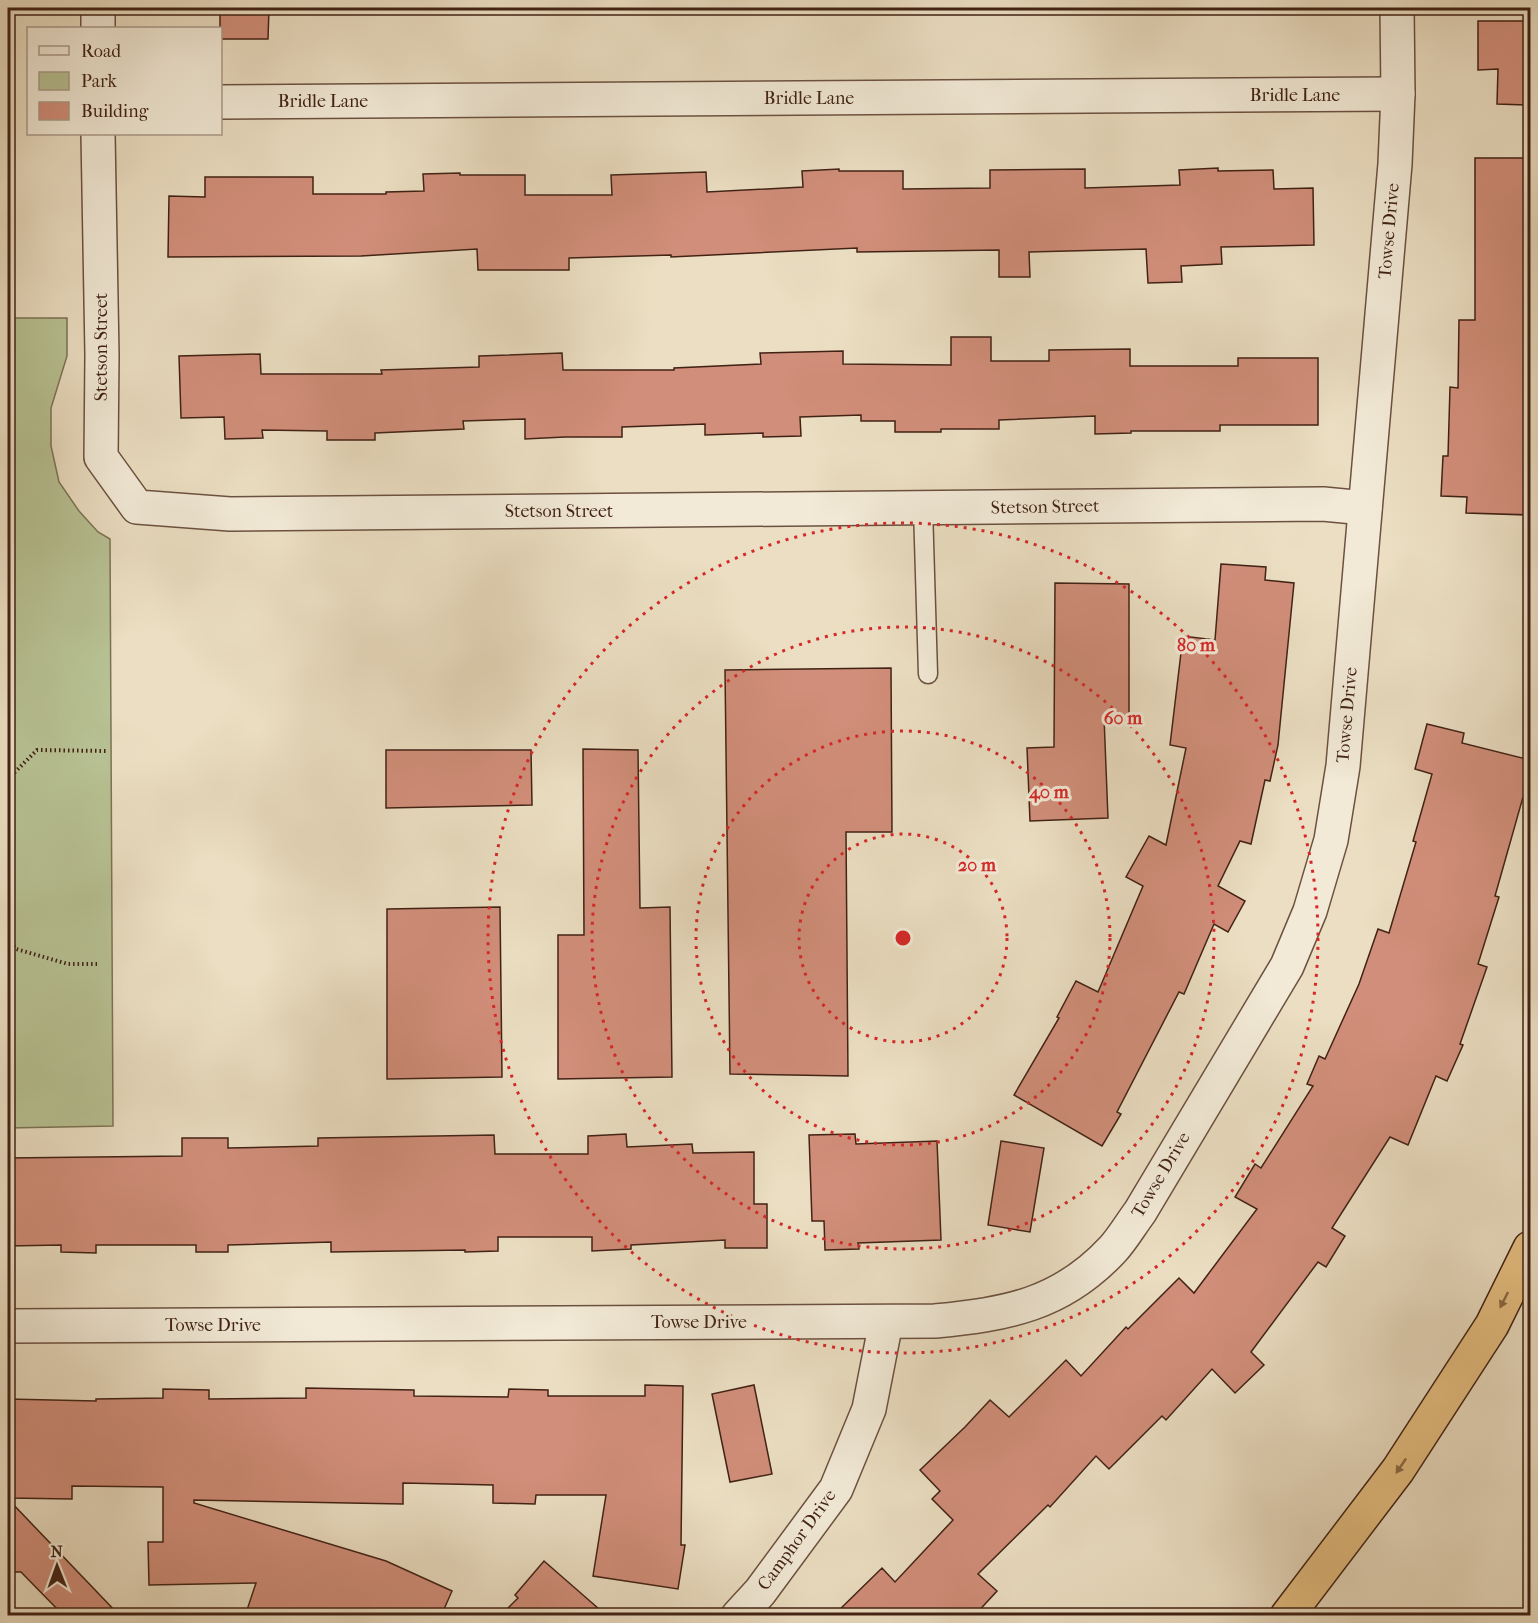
<svg xmlns="http://www.w3.org/2000/svg" width="1538" height="1623" font-family="'IM FELL French Canon',serif">
  <style>
    .green { fill: #b7c193; stroke: #7c7254; stroke-width: 1.5 }
    .building { fill: #d18e7a; stroke: #412215; stroke-width: 1.5 }
    .lines { fill: none; stroke-linecap: round; stroke-linejoin: round }
    .service-casing { stroke: #6c5140; stroke-width: 21 }
    .minor-casing { stroke: #6c5140; stroke-width: 36 }
    .motorway-casing { stroke: #412215; stroke-width: 36 }
    .path { stroke: #412215; stroke-width: 4; stroke-dasharray: 1.5 3; stroke-linecap: butt }
    .service { stroke: #f2ead7; stroke-width: 18 }
    .minor { stroke: #f2ead7; stroke-width: 33 }
    .motorway { stroke: #e6bf81; stroke-width: 33 }
    .oneway { fill: #8b6946 }
    .ring { fill: none; stroke: #d62828; stroke-width: 3; stroke-dasharray: 3 6 }
    .labels { text-anchor: middle; dominant-baseline: central; stroke-width: 6; stroke-linejoin: round; paint-order: stroke }
    .street-label { font-size: 18px; fill: #412215; stroke: #f2ead7 }
    .centre { fill: #d62828; stroke: #f2ead7; stroke-width: 3 }
    .ring-label { font-size: 18px; text-anchor: middle; font-weight: bold; fill: #d62828; stroke: #f2ead7; stroke-width: 6; stroke-linejoin: round; paint-order: stroke }
  </style>
  <rect width="100%" height="100%" fill="#ebdec2"/>
  <filter id="stains"><feTurbulence type="fractalNoise" baseFrequency=".00333" numOctaves="4"/><feColorMatrix values="0 0 0 0 .2 0 0 0 0 .09 0 0 0 0 .02 0 0 0 .5 -.17"/></filter>
  <radialGradient id="worn" r=".72"><stop offset=".6" stop-color="#630" stop-opacity="0"/><stop offset="1" stop-color="#630" stop-opacity=".3"/></radialGradient>
  <polygon class="green" points="8,318 67,318 67,356 51,408 51,446 59,482 79,511 98,532 110,539 113,1126 8,1128"/>
  <g class="building">
    <polygon points="220,8 269,8 268,39 220,39"/>
    <polygon points="1478,21 1530,21 1530,105 1497,104 1498,69 1478,70"/>
    <polygon points="1475,158 1530,158 1530,515 1466,513 1467,497 1441,496 1443,456 1448,456 1450,387 1458,388 1459,320 1475,320"/>
    <polygon points="1218,168 1218,171 1273,170 1274,189 1313,188 1314,245 1221,247 1222,264 1181,266 1182,282 1148,283 1146,249 1029,252 1030,277 999,277 999,250 857,252 857,248 671,257 671,255 569,258 569,270 478,270 477,249 361,256 168,257 169,196 205,197 205,177 313,177 313,194 386,194 386,192 424,191 423,174 460,173 460,175 525,175 525,195 612,195 611,175 706,172 707,192 803,187 802,171 839,169 839,171 903,171 903,189 990,188 990,170 1085,169 1085,188 1180,185 1179,170"/>
    <polygon points="951,337 991,337 991,361 1049,361 1049,350 1130,349 1130,366 1238,366 1238,358 1318,358 1318,425 1220,425 1220,431 1131,431 1131,433 1095,434 1095,416 999,420 999,429 941,429 941,432 895,432 895,421 861,421 861,415 800,417 801,436 763,437 763,433 705,435 705,424 622,427 622,437 565,437 525,439 525,419 463,421 464,429 375,433 375,440 327,440 327,431 262,430 263,438 225,439 224,417 181,418 179,356 260,354 261,374 382,374 381,370 479,367 479,356 562,353 563,370 674,370 674,368 761,364 760,353 843,351 843,364 951,365"/>
    <polygon points="1221,564 1266,567 1265,580 1294,583 1278,745 1270,781 1265,780 1251,844 1240,841 1218,886 1245,901 1228,932 1214,924 1184,994 1179,992 1117,1112 1121,1114 1102,1146 1014,1095 1059,1018 1057,1017 1076,981 1098,992 1143,886 1126,877 1149,836 1166,845 1186,748 1170,745 1183,636 1215,640"/>
    <polygon points="1055,583 1129,584 1129,717 1104,717 1108,818 1030,821 1027,748 1054,747"/>
    <polygon points="891,668 892,832 846,832 848,1076 730,1074 725,670"/>
    <polygon points="1427,724 1464,733 1462,743 1530,760 1530,798 1523,797 1495,896 1499,897 1478,964 1487,967 1460,1044 1463,1045 1447,1081 1436,1076 1408,1145 1390,1137 1332,1228 1345,1236 1326,1267 1318,1262 1251,1352 1264,1365 1235,1393 1212,1369 1166,1420 1162,1416 1109,1469 1096,1456 1050,1507 1048,1505 978,1574 997,1591 974,1616 833,1616 882,1568 895,1582 953,1520 932,1499 940,1491 920,1470 965,1427 990,1400 1009,1417 1066,1360 1081,1376 1126,1327 1128,1329 1179,1278 1194,1293 1257,1209 1235,1197 1255,1164 1261,1168 1313,1086 1307,1084 1319,1056 1325,1059 1359,984 1378,929 1389,933 1416,842 1413,841 1432,774 1415,769"/>
    <polygon points="583,749 638,750 640,908 670,907 672,1077 558,1079 558,935 584,935"/>
    <polygon points="386,750 531,750 532,805 386,808"/>
    <polygon points="500,907 502,1077 387,1079 387,909"/>
    <polygon points="626,1134 627,1147 692,1144 693,1153 754,1152 754,1204 767,1204 767,1248 725,1248 725,1240 631,1245 631,1249 592,1251 592,1237 498,1237 498,1251 465,1252 465,1250 331,1252 331,1242 228,1245 228,1252 196,1252 196,1245 96,1245 96,1253 61,1252 61,1245 8,1246 8,1158 182,1156 182,1138 228,1138 228,1148 318,1146 318,1138 494,1135 495,1154 588,1154 588,1136"/>
    <polygon points="855,1134 856,1144 937,1141 941,1240 858,1243 859,1249 825,1250 824,1221 812,1221 809,1135"/>
    <polygon points="1001,1141 1044,1148 1030,1232 988,1225"/>
    <polygon points="645,1385 683,1386 681,1545 685,1545 678,1589 593,1576 606,1495 536,1495 535,1504 493,1503 493,1485 403,1483 403,1504 194,1500 194,1503 386,1561 452,1591 441,1616 245,1616 256,1583 149,1585 148,1542 163,1542 163,1487 72,1486 72,1499 8,1498 8,1399 96,1401 96,1399 163,1398 163,1389 209,1390 209,1399 306,1398 306,1388 414,1390 414,1396 508,1397 509,1389 548,1390 548,1396 645,1396"/>
    <polygon points="754,1385 772,1474 730,1482 712,1394"/>
    <polygon points="8,1499 120,1616 64,1616 21,1572 8,1572"/>
    <polygon points="544,1561 607,1616 500,1616 518,1598 515,1595"/>
  </g>
  <g class="lines">
    <g class="service-casing">
      <polyline id="service" points="923,508 928,674"/>
    </g>
    <g class="minor-casing">
      <g id="minor">
        <polyline points="98,8 98,28"/>
        <polyline points="220,102 1398,94"/>
        <polyline points="98,134 102,355 101,457 137,507 230,514 1323,504 1365,508"/>
        <path d="M8,1326L935,1321C1007,1314 1061,1305 1113,1249C1123,1238 1131,1224 1140,1212L1287,966L1310,911L1331,840L1343,766L1395,164L1398,94L1397,8"/>
        <polyline points="738,1616 760,1592 836,1489 869,1409 886,1322"/>
      </g>
    </g>
    <g class="motorway-casing">
      <polyline id="motorway" points="1287,1616 1398,1470 1492,1325 1530,1248"/>
    </g>
    <g class="path">
      <polyline points="8,779 37,750 107,751"/>
      <polyline points="8,939 16,949 68,964 97,964"/>
    </g>
    <use href="#service" class="service"/>
    <use href="#minor" class="minor"/>
    <use href="#motorway" class="motorway"/>
  </g>
  <defs><path id="oneway-solid" d="M-6-.8H1V-3.2L6.5 0L1 3.2V.8H-6Z" transform="scale(1.5)"/></defs>
  <g class="oneway">
    <use href="#oneway-solid" transform="translate(1504 1300) rotate(117)"/>
    <use href="#oneway-solid" transform="translate(1401 1466) rotate(124)"/>
  </g>
  <g class="ring">
    <circle cx="903" cy="938" r="104"/>
    <circle cx="903" cy="938" r="207"/>
    <circle cx="903" cy="938" r="311"/>
    <circle cx="903" cy="938" r="415"/>
  </g>
  <g class="labels">
    <g class="street-label">
      <text x="1295" y="95">Bridle Lane</text>
      <text x="809" y="98">Bridle Lane</text>
      <text x="323" y="101">Bridle Lane</text>
      <text transform="translate(1389 231) rotate(-85)">Towse Drive</text>
      <text transform="translate(101 347) rotate(-90)">Stetson Street</text>
      <text transform="translate(1045 507) rotate(-1)">Stetson Street</text>
      <text x="559" y="511">Stetson Street</text>
      <text transform="translate(1347 715) rotate(-85)">Towse Drive</text>
      <text transform="translate(1161 1175) rotate(-59)">Towse Drive</text>
      <text x="699" y="1322">Towse Drive</text>
      <text x="213" y="1325">Towse Drive</text>
      <text transform="translate(797 1540) rotate(-54)">Camphor Drive</text>
    </g>
  </g>
  <circle cx="903" cy="938" r="9" class="centre"/>
  <g class="ring-label">
    <text x="1196" y="651">80 m</text>
    <text x="1123" y="724">60 m</text>
    <text x="1049" y="798">40 m</text>
    <text x="977" y="871">20 m</text>
  </g>
  <rect width="1538" height="1623" fill="none" stroke="#ebdec2" stroke-width="30"/>
  <rect x="9" y="9" width="1520" height="1605" fill="none" stroke="#412215" stroke-width="3"/>
  <rect x="15" y="15" width="1508" height="1593" fill="none" stroke="#412215" stroke-width="1.5"/>
  <rect x="27" y="27" width="195" height="108" fill="#f2ead7" stroke="#ab9a89" stroke-width="1.5"/>
  <rect x="39" y="46" width="30" height="9" fill="#f2ead7" stroke="#ab9a89" stroke-width="1.5"/>
  <text x="81" y="57" font-size="18" fill="#412215">Road</text>
  <rect x="39" y="72" width="30" height="18" fill="#b7c193" stroke="#ab9a89" stroke-width="1.5"/>
  <text x="81" y="87" font-size="18" fill="#412215">Park</text>
  <rect x="39" y="102" width="30" height="18" fill="#d18e7a" stroke="#ab9a89" stroke-width="1.5"/>
  <text x="81" y="117" font-size="18" fill="#412215">Building</text>
  <g transform="translate(57 1566) rotate(359)" stroke="#f2ead7" stroke-width="4.5" paint-order="stroke">
  <path d="M0-4.5L10 22L0 15L-10 22Z" fill="#412215"/>
  <text y="-9" font-size="16" font-weight="bold" text-anchor="middle" fill="#412215">N</text>
  </g>
  <rect width="100%" height="100%" filter="url(#stains)"/>
  <rect width="100%" height="100%" fill="url(#worn)"/>
</svg>
